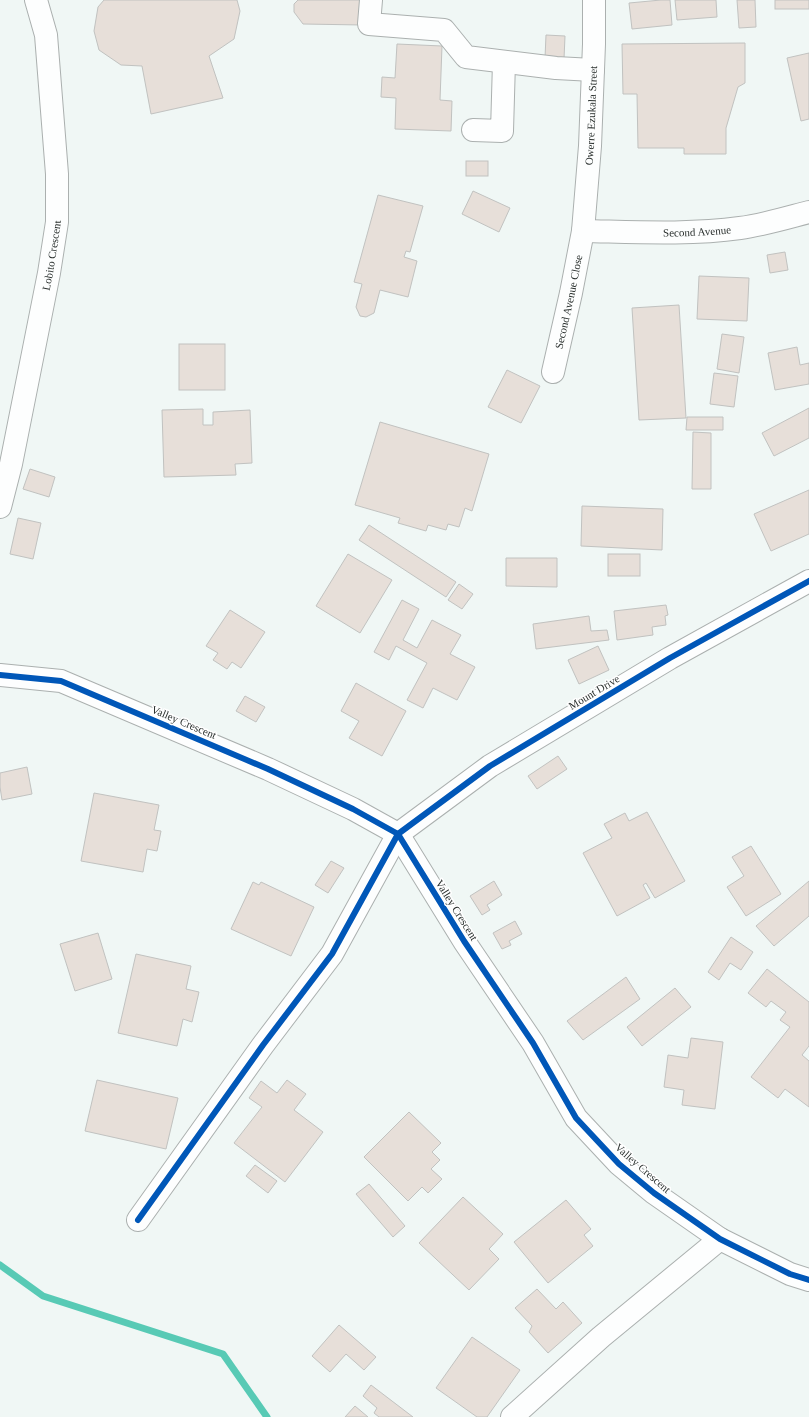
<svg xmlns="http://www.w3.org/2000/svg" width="809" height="1417" font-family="Georgia,serif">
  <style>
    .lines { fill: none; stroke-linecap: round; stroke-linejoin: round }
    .stream { stroke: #58cab5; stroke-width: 7 }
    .building { fill: #e7dfd9; stroke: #c1c2c0 }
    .minor-casing { stroke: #abb0af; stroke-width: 24 }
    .minor { stroke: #fdfefe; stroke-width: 22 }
    .cycleway-casing { stroke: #fff; stroke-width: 8 }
    .cycleway { stroke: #0057b8; stroke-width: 6 }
    .labels { text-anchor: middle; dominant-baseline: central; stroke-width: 3; stroke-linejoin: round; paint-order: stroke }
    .street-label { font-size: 11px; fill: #2a302e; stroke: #fff }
  </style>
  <rect width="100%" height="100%" fill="#f0f7f5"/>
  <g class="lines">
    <polyline class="stream" points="0,1265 43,1296 223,1354 267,1417"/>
  </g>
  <g class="building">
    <polygon points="104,0 237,0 240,11 234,39 209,56 223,98 151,114 142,66 121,65 99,50 94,31 98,7"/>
    <polygon points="298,0 364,0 362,25 303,24 294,12 294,4"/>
    <polygon points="661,0 670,0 672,25 632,29 629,3"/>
    <polygon points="675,0 716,0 717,17 677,20"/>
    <polygon points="737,0 755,0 756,27 739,28"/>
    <rect x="775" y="0" width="34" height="9"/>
    <polygon points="546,35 565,36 564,59 545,58"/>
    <polygon points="745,43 745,83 738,87 726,128 726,154 684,154 684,148 638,148 637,94 623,94 622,44"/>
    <polygon points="397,44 442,46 440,100 452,101 451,131 395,129 396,98 381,97 382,77 395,78"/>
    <polygon points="809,53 809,119 801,121 787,58"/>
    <rect x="466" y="161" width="22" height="15"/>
    <polygon points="473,191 510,208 499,232 462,214"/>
    <polygon points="378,195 423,206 410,252 406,251 404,257 417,261 408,297 380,290 374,313 366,317 360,316 356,307 362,284 354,282"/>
    <polygon points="785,252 788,270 770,273 767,255"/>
    <polygon points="699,276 749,278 747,321 697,319"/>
    <polygon points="679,305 686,418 639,420 632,308"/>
    <polygon points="722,334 744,337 739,373 717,369"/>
    <rect x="179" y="344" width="46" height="46"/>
    <polygon points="797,347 800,365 809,363 809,384 775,390 768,353"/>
    <polygon points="507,370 540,386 521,423 488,407"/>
    <polygon points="714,373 738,376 734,407 710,404"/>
    <polygon points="809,408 809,438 774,456 762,433"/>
    <polygon points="203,409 203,425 213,425 213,412 250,410 252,463 235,464 236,475 164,477 162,410"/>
    <polygon points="687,417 723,417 723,430 686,430"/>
    <polygon points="380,422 489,454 472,511 465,508 459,527 448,524 446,530 428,525 426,531 398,523 400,518 355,505"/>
    <polygon points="693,432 711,433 711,489 692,489"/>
    <polygon points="30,469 55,477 49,497 23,489"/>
    <polygon points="809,490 809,534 771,551 754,514"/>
    <polygon points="582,506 663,509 662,550 581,546"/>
    <polygon points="18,518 41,523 33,559 10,554"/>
    <polygon points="369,525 456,582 446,597 359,540"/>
    <polygon points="348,554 392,580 360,633 316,606"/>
    <rect x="608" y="554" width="32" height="22"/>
    <polygon points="506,558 557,558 557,587 506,586"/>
    <polygon points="459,584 473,594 462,609 448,600"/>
    <polygon points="402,600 419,609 403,640 417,648 432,620 461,635 450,654 475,667 457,700 433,688 423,708 407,700 427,663 396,646 389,660 374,652"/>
    <polygon points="666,605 668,615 665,616 666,625 652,627 653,635 617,640 614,611"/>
    <polygon points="230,610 265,632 241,668 232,662 227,669 213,660 218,653 206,646"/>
    <polygon points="589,616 591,631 607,630 609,640 536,649 533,624"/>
    <polygon points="598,646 609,670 579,684 568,660"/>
    <polygon points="356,683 406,711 382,756 349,738 359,721 341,711"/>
    <polygon points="245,696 265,707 256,722 236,711"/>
    <polygon points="558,756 567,769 537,789 528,776"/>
    <polygon points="27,767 32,794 2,800 0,787 0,773"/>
    <polygon points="94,793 159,805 154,830 161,831 157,851 147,849 143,872 81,861"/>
    <polygon points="647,812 685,881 655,898 646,883 643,885 650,898 617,916 583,853 612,838 604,824 625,813 629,821"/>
    <polygon points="751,846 781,894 746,916 727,887 744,876 732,857"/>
    <polygon points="331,861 344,868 328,893 315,885"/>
    <polygon points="494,881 502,895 487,905 490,910 482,915 470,896"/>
    <polygon points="809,881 809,916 774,946 756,926"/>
    <polygon points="253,882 259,885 261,882 314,907 291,956 231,929"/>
    <polygon points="515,921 522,934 509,941 511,945 502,949 493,933"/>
    <polygon points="98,933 112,979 75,991 60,944"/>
    <polygon points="731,937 753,952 741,970 730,963 719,980 708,972"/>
    <polygon points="136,954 191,966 186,989 199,992 192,1022 183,1019 177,1046 118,1033"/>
    <polygon points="767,969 809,1002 809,1046 802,1055 809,1061 809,1107 785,1089 778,1098 751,1077 790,1027 780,1020 786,1012 771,1001 766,1007 748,993"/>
    <polygon points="626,977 640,999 583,1040 567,1021"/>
    <polygon points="675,988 691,1007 642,1046 627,1027"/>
    <polygon points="691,1038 723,1042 715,1109 682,1105 684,1090 664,1087 668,1055 688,1058"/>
    <polygon points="97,1080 178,1098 166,1149 85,1131"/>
    <polygon points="287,1080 306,1094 294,1110 323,1132 285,1182 234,1143 262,1107 249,1098 261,1081 277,1093"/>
    <polygon points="409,1112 441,1143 432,1152 440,1160 431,1169 442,1179 428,1193 422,1187 408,1201 364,1157"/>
    <polygon points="255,1165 277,1181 268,1193 246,1176"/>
    <polygon points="369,1184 405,1226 393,1237 356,1194"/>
    <polygon points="463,1197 503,1234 489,1249 499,1259 469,1290 419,1243"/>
    <polygon points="566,1200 591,1229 584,1235 593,1246 548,1283 514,1242"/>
    <polygon points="537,1289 556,1309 563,1302 582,1323 548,1353 529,1332 532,1326 515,1308"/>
    <polygon points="339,1325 376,1357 364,1370 346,1354 330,1372 312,1356"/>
    <polygon points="472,1337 520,1370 487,1417 477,1417 436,1388"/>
    <polygon points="371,1385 413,1417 379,1417 374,1413 377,1408 363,1396"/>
    <polygon points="355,1406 368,1417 345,1417"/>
  </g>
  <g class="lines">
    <g class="minor-casing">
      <g id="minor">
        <polyline points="371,0 369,24 444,30 466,57 556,68 593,70"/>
        <polyline points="473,130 502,131 504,62"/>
        <path id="s1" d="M583,231C635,232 689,235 740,228C763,225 786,218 809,212"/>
        <path id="s2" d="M553,372L571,293L583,231L590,146L594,44V0"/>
        <path id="s3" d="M0,507L11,464L49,273L57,222V174L46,35L36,0"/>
        <polyline points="0,675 61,681 268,769 353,809 398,834 464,941 533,1043 576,1118 619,1164 654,1193 720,1239 790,1274 809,1280"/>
        <polyline points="138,1220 263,1045 332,954 398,834 490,766 670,658 809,581"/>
        <polyline points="512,1417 601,1337 720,1239"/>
      </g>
    </g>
    <use href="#minor" class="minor"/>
    <g class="cycleway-casing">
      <g id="cycleway">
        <polyline points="0,675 61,681 268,769 353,809 398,834 464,941 533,1043 576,1118 619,1164 654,1193 720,1239 790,1274 809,1280"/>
        <polyline points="138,1220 263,1045 332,954 398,834 490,766 670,658 809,581"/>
      </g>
    </g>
    <use href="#cycleway" class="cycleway"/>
  </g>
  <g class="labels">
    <g class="street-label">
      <text stroke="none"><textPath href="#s2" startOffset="260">Owerre Ezukala Street</textPath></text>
      <text stroke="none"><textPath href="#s1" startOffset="114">Second Avenue</textPath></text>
      <text stroke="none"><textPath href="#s3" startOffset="257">Lobito Crescent</textPath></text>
      <text stroke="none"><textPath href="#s2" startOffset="72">Second Avenue Close</textPath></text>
      <text transform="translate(594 692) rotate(-31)">Mount Drive</text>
      <text transform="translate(184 722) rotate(23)">Valley Crescent</text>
      <text transform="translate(457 910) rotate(58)">Valley Crescent</text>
      <text transform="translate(643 1168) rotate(41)">Valley Crescent</text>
    </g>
  </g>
</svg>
